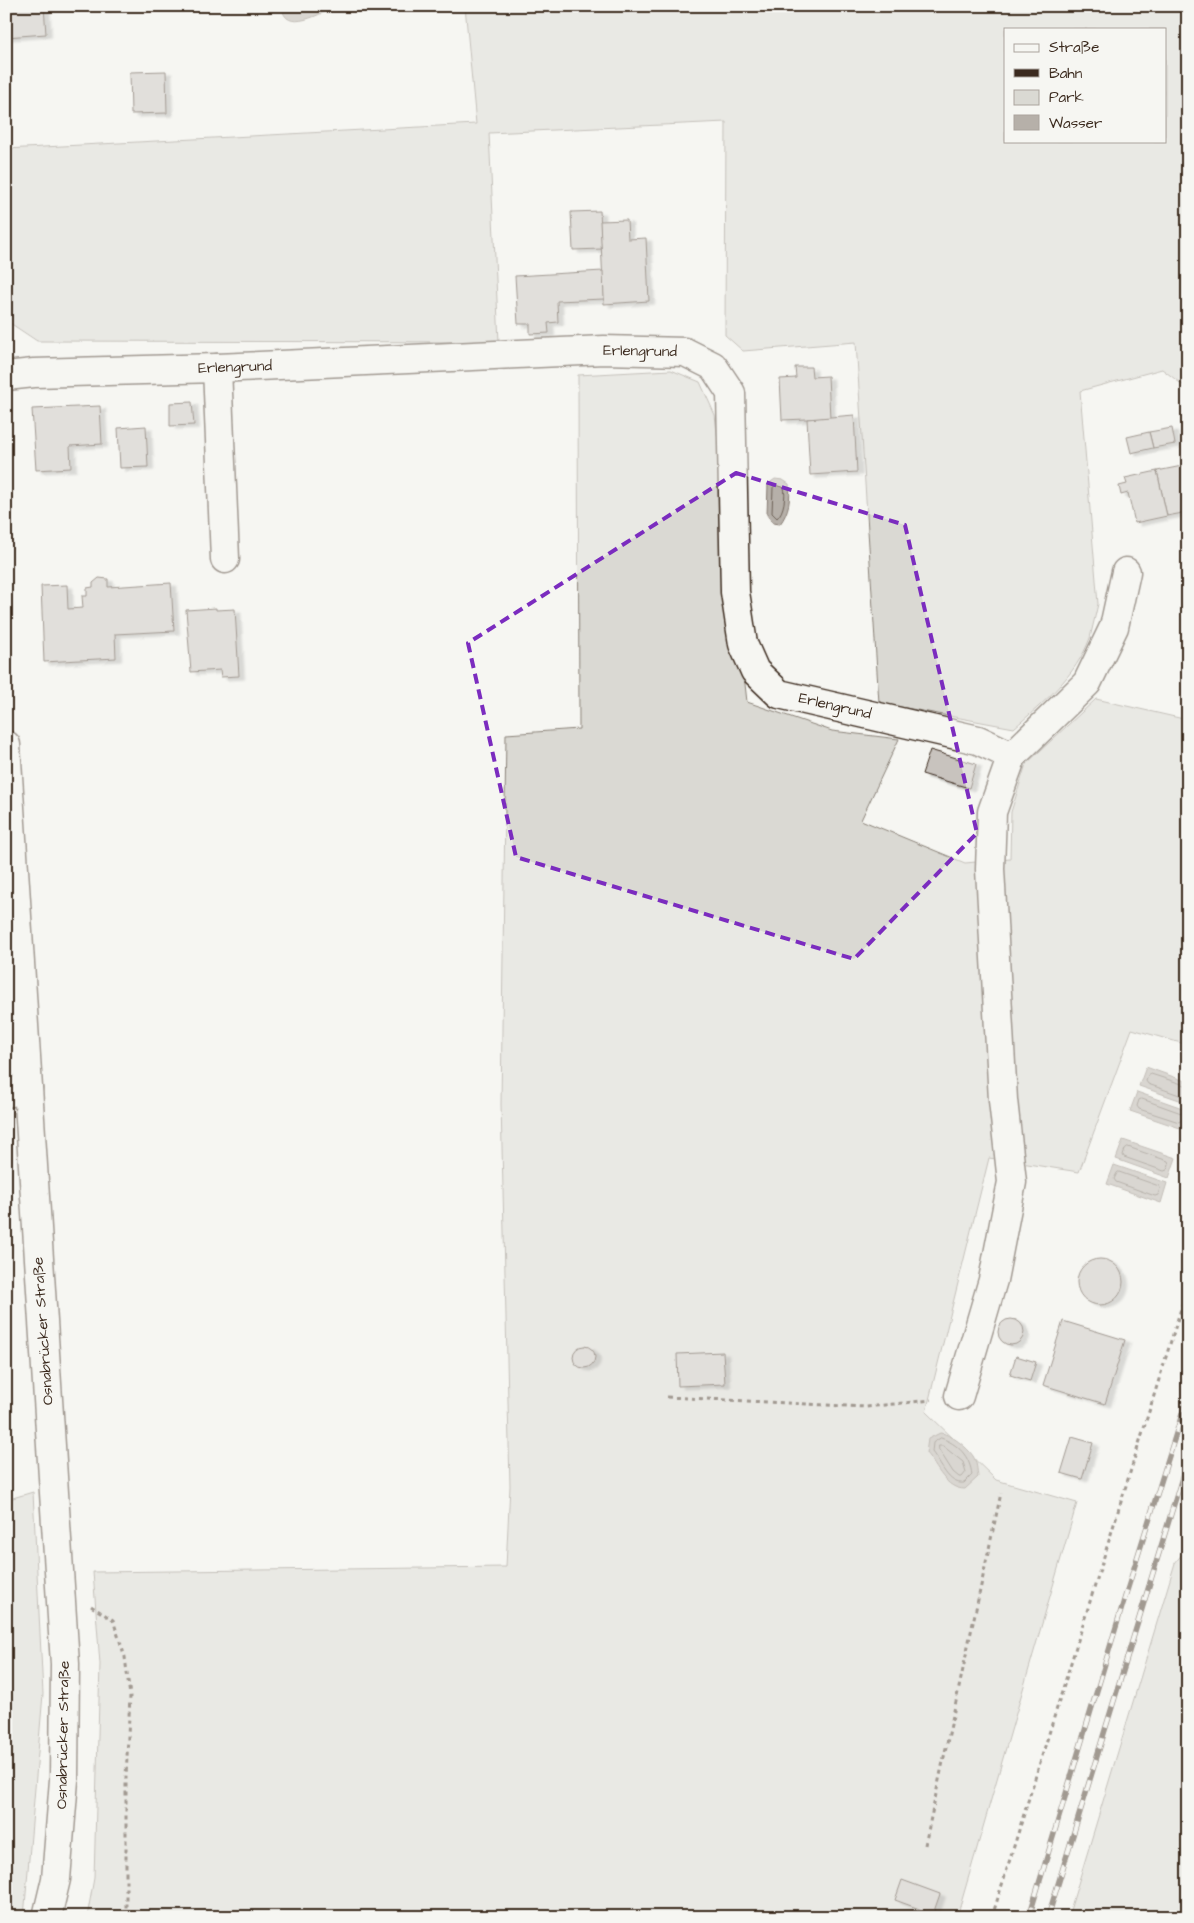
<svg xmlns="http://www.w3.org/2000/svg" width="1194" height="1923" font-family="'Architects Daughter',sans-serif">
  <style>
    .green { fill: #dad9d3; stroke: #8a8278; fill-rule: evenodd }
    .water { fill: #b6b0a9; stroke: #857a71 }
    .lines { fill: none; stroke-linecap: round; stroke-linejoin: round }
    .shore { stroke: #6c6056; stroke-width: 1 }
    .building { fill: #c8c3be; stroke: #3b2a1e; filter: url(#shadow) }
    .minor-casing { stroke: #3b2a1e; stroke-width: 31 }
    .major-casing { stroke: #3b2a1e; stroke-width: 31 }
    .path { stroke: #3b2a1e; stroke-width: 3; stroke-dasharray: 4 4; stroke-linecap: butt }
    .minor { stroke: #f6f6f2; stroke-width: 28 }
    .major { stroke: #f6f6f2; stroke-width: 28 }
    .rail-casing { stroke: #3b2a1e; stroke-width: 5.5 }
    .rail { stroke: #f6f6f2; stroke-width: 4; stroke-dasharray: 11; stroke-linecap: butt }
    .marked { fill: none; stroke: #7b2cbf; stroke-width: 4; stroke-dasharray: 10 6; stroke-linejoin: round }
    .labels { text-anchor: middle; dominant-baseline: central; stroke-width: 5; stroke-linejoin: round; paint-order: stroke }
    .street-label { font-size: 15px; fill: #3b2a1e; stroke: #f6f6f2 }
  </style>
  <defs>
    <filter id="shadow"><feDropShadow dx="5.5" dy="3" stdDeviation="1" flood-color="#0004"/></filter>
  </defs>
  <rect width="100%" height="100%" fill="#f6f6f2"/>
  <filter id="ink" filterUnits="userSpaceOnUse"><feTurbulence type="fractalNoise" baseFrequency=".02" numOctaves="2"/><feDisplacementMap in="SourceGraphic" scale="10" xChannelSelector="R" yChannelSelector="G"/><feConvolveMatrix kernelMatrix="1 2 1 2 8 2 1 2 1" color-interpolation-filters="sRGB"/></filter>
  <g filter="url(#ink)">
    <g class="green">
      <path d="M465,6H1188V389L1162,369L1080,391L1098,604C1095,615 1093,627 1090,638C1076,676 1043,703 1014,728L879,703L856,342L743,351L725,335L726,122L489,133L499,342L37,341L7,321L6,149L476,124ZM1005,29H1165V141H1005Z"/>
      <polygon points="671,370 700,382 715,415 747,702 832,731 899,739 861,820 965,863 1010,859 1011,812 1026,764 1096,699 1188,720 1188,1045 1132,1029 1079,1172 989,1158 926,1412 996,1480 1077,1503 957,1917 87,1917 94,1878 100,1664 93,1572 506,1567 510,1486 501,1104 506,734 579,729 578,375"/>
      <polygon points="33,1492 43,1694 24,1917 6,1917 6,1500"/>
      <polygon points="1188,1539 1188,1917 1068,1917 1175,1563 1183,1553"/>
    </g>
    <g class="water">
      <path d="M282,6H337C323,12 284,36 282,6Z"/>
      <path d="M775,479L783,480L789,484C791,498 789,512 780,524L773,523L767,515L768,484Z"/>
      <polygon points="1146,1067 1188,1082 1188,1103 1139,1086"/>
      <polygon points="1137,1092 1188,1110 1188,1117 1183,1129 1130,1111"/>
      <polygon points="1123,1140 1176,1158 1169,1178 1116,1159"/>
      <polygon points="1114,1165 1167,1183 1161,1203 1107,1184"/>
      <path d="M940,1433C950,1433 968,1448 973,1456C977,1462 977,1470 978,1477L965,1489C945,1489 938,1467 926,1453L928,1439Z"/>
    </g>
    <g class="lines">
      <g class="shore">
        <path d="M776,485L784,487C786,496 784,512 777,518L772,513L773,488Z"/>
        <polyline points="1188,1086 1151,1074 1148,1076 1146,1081 1148,1084 1188,1098"/>
        <polygon points="1142,1099 1184,1114 1186,1117 1179,1122 1139,1109 1137,1106 1139,1100"/>
        <polygon points="1128,1147 1168,1161 1169,1164 1167,1170 1164,1171 1124,1157 1123,1155 1125,1149"/>
        <polygon points="1119,1172 1159,1186 1160,1188 1158,1195 1155,1196 1116,1182 1114,1179 1117,1173"/>
        <path d="M941,1438C958,1444 970,1456 972,1475L964,1483C948,1485 941,1463 932,1452L933,1443Z"/>
        <polygon points="939,1446 943,1446 963,1462 966,1472 962,1477 959,1477 953,1472 939,1450"/>
      </g>
    </g>
    <g class="building">
      <polygon points="6,6 44,6 46,34 6,37"/>
      <polygon points="166,71 167,113 131,114 130,72"/>
      <polygon points="600,211 602,249 573,250 571,212"/>
      <polygon points="627,220 628,239 646,238 649,301 604,304 600,221"/>
      <polygon points="603,271 604,299 557,301 558,322 548,323 549,333 530,334 530,324 518,324 515,276"/>
      <polygon points="795,367 811,367 812,377 828,376 830,418 782,420 780,379 796,378"/>
      <polygon points="192,402 194,425 170,426 170,403"/>
      <polygon points="100,406 102,444 70,446 71,468 36,470 32,409"/>
      <polygon points="854,415 857,472 810,475 807,419"/>
      <polygon points="146,426 148,467 120,468 118,428"/>
      <polygon points="1172,428 1175,444 1153,448 1149,432"/>
      <polygon points="1149,432 1153,448 1131,453 1127,437"/>
      <polygon points="1187,465 1188,512 1167,516 1157,471"/>
      <polygon points="1157,471 1167,516 1135,523 1128,493 1121,495 1119,486 1127,484 1125,478"/>
      <polygon points="99,578 108,579 108,587 171,583 174,631 115,634 116,658 44,662 41,586 67,585 68,609 83,608 82,596 87,596 87,588 93,587 93,583"/>
      <polygon points="216,608 216,610 235,609 239,676 221,677 220,670 191,672 186,610"/>
      <polygon points="930,750 976,764 969,788 922,774"/>
      <circle cx="1100" cy="1282" r="23"/>
      <circle cx="1011" cy="1332" r="13"/>
      <polygon points="1063,1321 1125,1340 1105,1404 1043,1385"/>
      <circle cx="584" cy="1357" r="11"/>
      <polygon points="723,1352 725,1384 678,1386 677,1354"/>
      <polygon points="1016,1356 1036,1362 1030,1381 1010,1375"/>
      <polygon points="1072,1437 1093,1443 1082,1479 1061,1473"/>
      <polygon points="902,1880 940,1894 933,1914 895,1900"/>
    </g>
    <g class="lines">
      <g class="minor-casing">
        <g id="minor">
          <polyline points="217,368 225,559"/>
          <polyline points="6,376 34,373 217,368 604,350 685,352 713,366 731,393 735,592 743,644 755,671 779,694 978,740 1012,756"/>
          <polyline points="6,1093 28,1089"/>
          <polyline points="959,1396 993,1280 1012,1182 1003,1100 990,869 992,812 1012,756 1087,683 1114,627 1126,572"/>
        </g>
      </g>
      <g class="major-casing">
        <polyline id="major" points="6,745 65,1664 64,1780 56,1879 47,1917"/>
      </g>
      <g class="path">
        <polyline points="667,1397 866,1407 931,1400"/>
        <polyline points="91,1606 113,1620 125,1657 130,1696 126,1777 126,1917"/>
        <polyline points="925,1845 1001,1493"/>
        <polyline points="992,1917 1188,1286"/>
      </g>
      <use href="#minor" class="minor"/>
      <use href="#major" class="major"/>
      <g class="rail-casing">
        <g id="rail">
          <polyline points="1029,1917 1125,1597 1188,1395"/>
          <polyline points="1048,1917 1188,1458"/>
        </g>
      </g>
      <use href="#rail" class="rail"/>
    </g>
  </g>
  <path d="M0 0H1194V1923H0ZM736,473L905,525L977,833L854,959L516,857L468,643Z" fill="#f6f6f2" fill-opacity=".55" fill-rule="evenodd"/>
  <path class="marked" d="M736,473L905,525L977,833L854,959L516,857L468,643Z"/>
  <g class="labels">
    <g class="street-label">
      <text transform="translate(640 351) rotate(1)">Erlengrund</text>
      <text transform="translate(235 367) rotate(-2)">Erlengrund</text>
      <text transform="translate(835 706) rotate(13)">Erlengrund</text>
      <text transform="translate(43 1331) rotate(-94)">Osnabrücker Straße</text>
      <text transform="translate(63 1735) rotate(-89)">Osnabrücker Straße</text>
    </g>
  </g>
  <rect width="1194" height="1923" fill="none" stroke="#f6f6f2" stroke-width="25"/>
  <rect x="12" y="12" width="1169" height="1898" fill="none" stroke="#3b2a1e" stroke-width="2" filter="url(#ink)"/>
  <rect x="1004" y="28" width="162" height="115" fill="#f6f6f2" stroke="#aba49d"/>
  <rect x="1014" y="44" width="25" height="8" fill="#f6f6f2" stroke="#aba49d"/>
  <text x="1049" y="52" font-size="15" fill="#3b2a1e">Straße</text>
  <rect x="1014" y="69" width="25" height="8" fill="#3b2a1e" stroke="#aba49d"/>
  <text x="1049" y="78" font-size="15" fill="#3b2a1e">Bahn</text>
  <rect x="1014" y="90" width="25" height="15" fill="#dad9d3" stroke="#aba49d"/>
  <text x="1049" y="102" font-size="15" fill="#3b2a1e">Park</text>
  <rect x="1014" y="115" width="25" height="15" fill="#b6b0a9" stroke="#aba49d"/>
  <text x="1049" y="128" font-size="15" fill="#3b2a1e">Wasser</text>
</svg>
